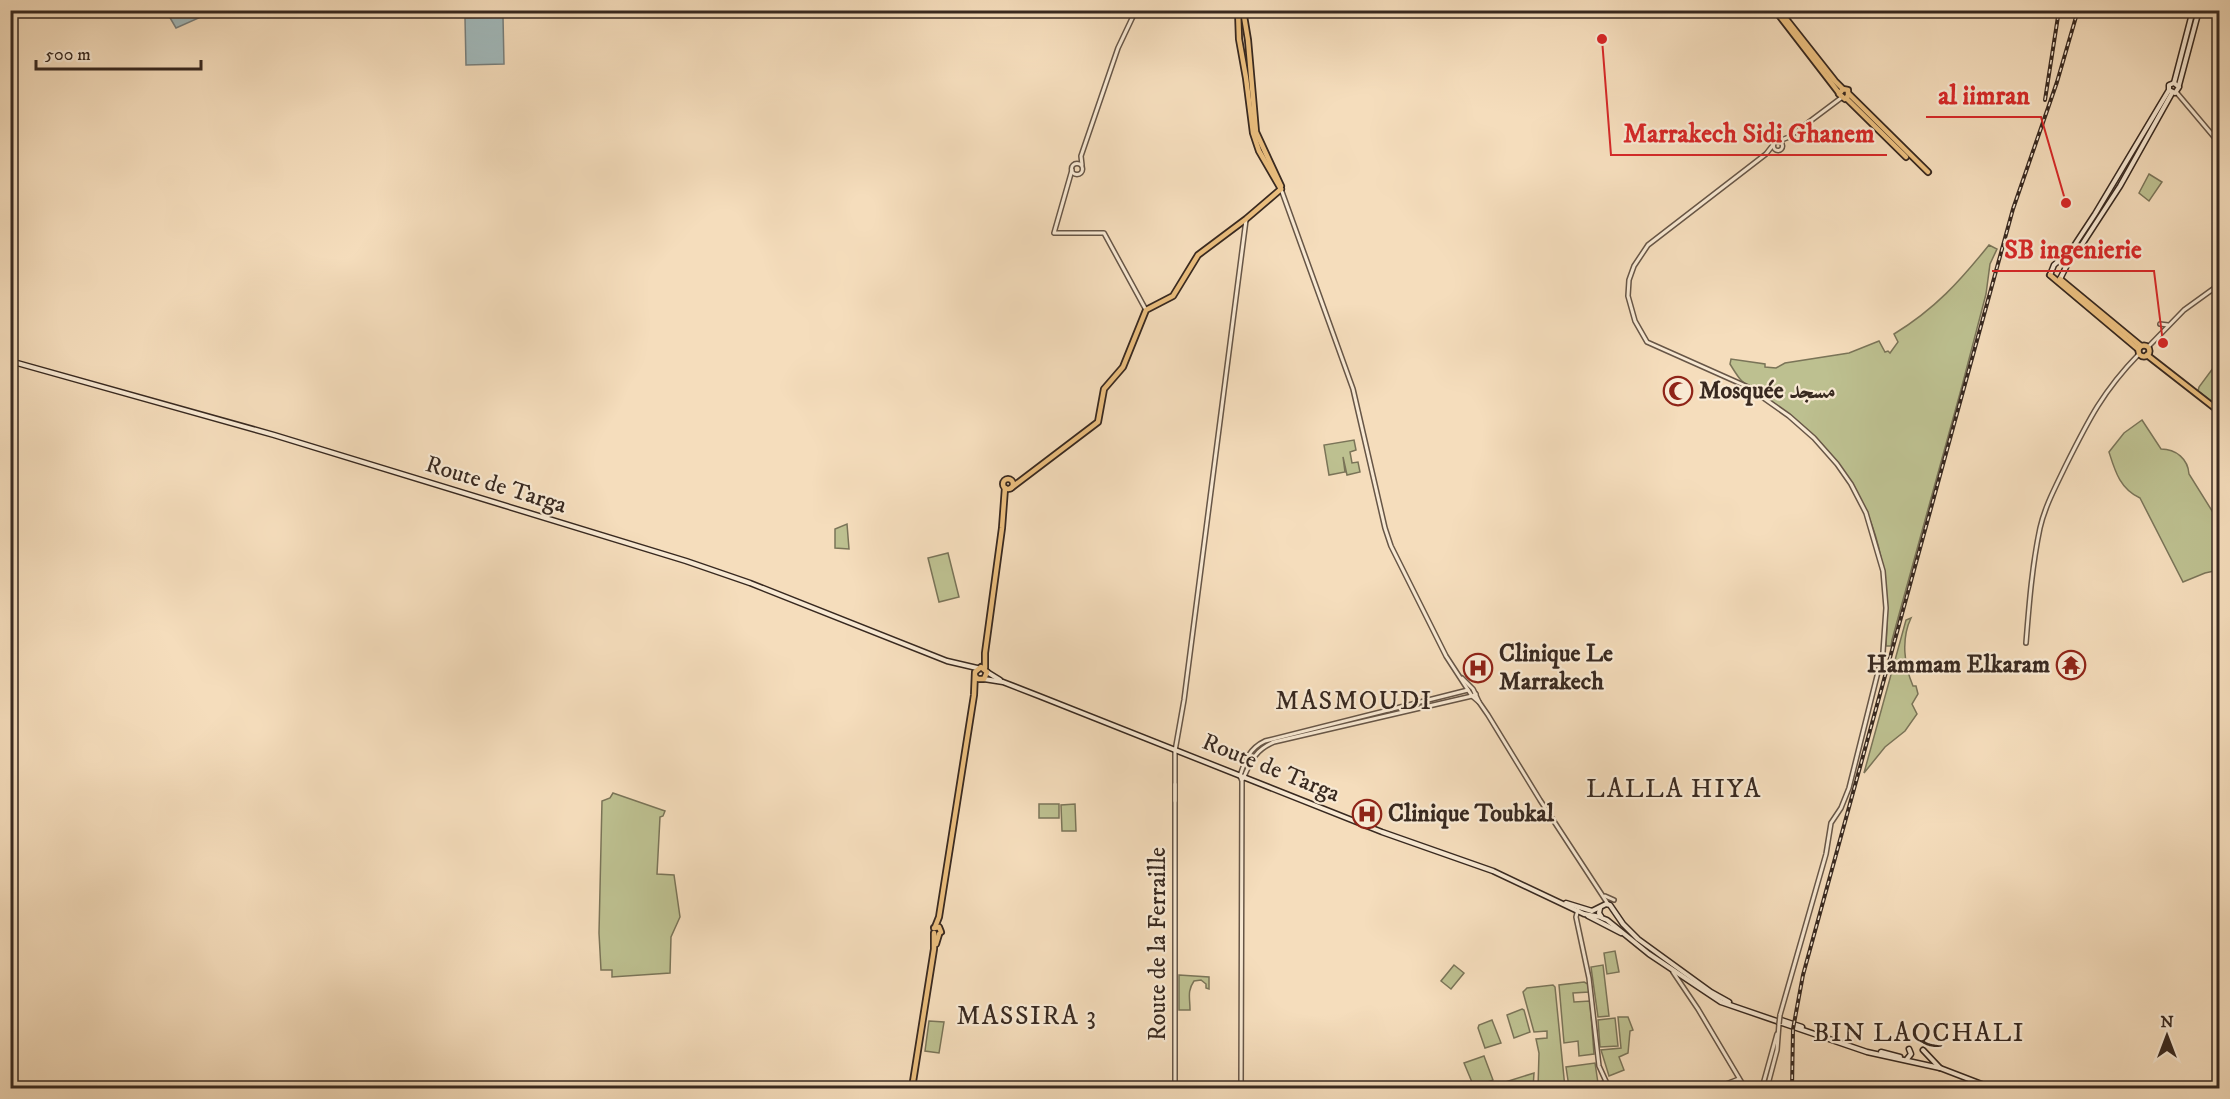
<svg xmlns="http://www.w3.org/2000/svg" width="2230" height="1099" font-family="'IM FELL DW Pica',Amiri,serif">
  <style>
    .green { fill: #bdc090; stroke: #7a7458; stroke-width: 1.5 }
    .water { fill: #a1b9bb; stroke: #777f7d; stroke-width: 1.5 }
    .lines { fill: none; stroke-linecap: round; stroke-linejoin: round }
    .tertiary-casing { stroke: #675647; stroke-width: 6 }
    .secondary-casing { stroke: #382920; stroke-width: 7 }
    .primary-casing { stroke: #382920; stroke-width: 8 }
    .tertiary { stroke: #f8e9d3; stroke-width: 3 }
    .secondary { stroke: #f8e9d3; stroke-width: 4 }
    .primary { stroke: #eabe7e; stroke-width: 4.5 }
    .rail-casing { stroke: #382920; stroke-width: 4 }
    .rail { stroke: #f8e9d3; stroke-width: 1.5; stroke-dasharray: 4.5; stroke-linecap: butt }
    .tertiary-bridge-casing { stroke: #675647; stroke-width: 6; stroke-linecap: butt }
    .tertiary-bridge { stroke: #f8e9d3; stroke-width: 3 }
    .labels { text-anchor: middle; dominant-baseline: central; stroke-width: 4.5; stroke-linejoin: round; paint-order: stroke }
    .poi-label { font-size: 24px; font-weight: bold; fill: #382920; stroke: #f8e9d3; text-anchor: start }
    .street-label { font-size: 24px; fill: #382920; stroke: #f8e9d3 }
    .neighbourhood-label { font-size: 26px; letter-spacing: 1.5px; fill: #382920; stroke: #f8e9d3 }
    .leader { fill: none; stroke: #d62828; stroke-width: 2 }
    .callout-dot { fill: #d62828; stroke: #f8e9d3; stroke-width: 2 }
    .callout-label { font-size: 26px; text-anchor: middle; font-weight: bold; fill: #d62828; stroke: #f8e9d3; stroke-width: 4.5; stroke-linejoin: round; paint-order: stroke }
  </style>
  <rect width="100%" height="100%" fill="#f5ddbc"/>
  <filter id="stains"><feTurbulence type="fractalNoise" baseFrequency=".00333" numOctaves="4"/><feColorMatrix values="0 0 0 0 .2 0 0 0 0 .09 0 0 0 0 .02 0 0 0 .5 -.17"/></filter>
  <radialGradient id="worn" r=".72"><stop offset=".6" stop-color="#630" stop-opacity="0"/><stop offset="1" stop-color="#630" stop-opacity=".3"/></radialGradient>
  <g class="green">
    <polygon points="2149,174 2162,182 2149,201 2139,193"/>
    <path d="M1989,245L1997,249L1990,264L1986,294L1962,386L1892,640L1891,646H1886C1892,557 1870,485 1802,425C1788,413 1773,403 1758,392C1752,388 1744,384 1740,379C1736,374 1733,369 1730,364L1731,359L1765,364V367L1776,368L1785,363L1849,353L1879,341L1885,352L1888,351L1890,353L1898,342L1894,334C1935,309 1960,281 1989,245Z"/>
    <polygon points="2219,360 2219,407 2198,391 2199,387"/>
    <path d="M2142,420L2161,449C2176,449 2188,459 2189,474L2219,522V570L2205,573L2183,582L2140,498C2120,489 2115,471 2109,452L2124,433Z"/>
    <polygon points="1354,440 1356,450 1350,452 1352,463 1358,462 1360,472 1347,475 1343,457 1345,472 1329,475 1324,445"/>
    <polygon points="847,524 849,549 835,548 835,529"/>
    <polygon points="948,553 959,597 939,602 928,558"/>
    <path d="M1911,618C1901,639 1904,665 1913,686H1916L1918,694L1912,704L1917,714L1905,731L1885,747L1864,773L1906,620Z"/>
    <polygon points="613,793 665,811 663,816 660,817 657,874 674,875 680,917 671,937 670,973 612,977 612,970 601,970 599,933 602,801 610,798"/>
    <rect x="1039" y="804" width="20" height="14"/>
    <polygon points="1075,804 1076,831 1062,831 1061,805"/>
    <polygon points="1615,951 1619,972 1607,974 1604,953"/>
    <polygon points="1454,965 1464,973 1451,989 1441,981"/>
    <polygon points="1603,965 1609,1016 1598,1017 1591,967"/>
    <path d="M1179,975L1209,977V989L1206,988V984L1201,980L1194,981C1187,991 1190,998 1190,1010H1179Z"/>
    <polygon points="1584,982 1588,984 1589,992 1573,993 1574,1002 1590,1001 1594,1054 1579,1056 1578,1041 1564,1043 1559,985"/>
    <polygon points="1553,985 1555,987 1565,1088 1538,1088 1539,1053 1536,1039 1547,1038 1547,1031 1534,1032 1523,992 1527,988"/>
    <polygon points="1522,1009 1524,1010 1530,1032 1514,1038 1507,1015"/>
    <polygon points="1618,1017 1628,1017 1633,1030 1630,1031 1628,1053 1619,1057 1624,1070 1609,1076 1601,1050 1621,1048"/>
    <polygon points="1615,1018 1618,1046 1600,1047 1598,1020"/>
    <polygon points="1492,1020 1501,1043 1485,1048 1478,1028 1479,1025"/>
    <polygon points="929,1021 944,1022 939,1053 925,1051"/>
    <polygon points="1484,1056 1493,1080 1474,1087 1464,1063"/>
    <polygon points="1595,1063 1598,1083 1569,1087 1566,1067"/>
    <polygon points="1534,1073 1533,1088 1501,1088 1499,1084"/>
  </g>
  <g class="water">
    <polygon points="166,11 198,11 201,17 176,28"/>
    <polygon points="503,17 504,64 466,65 465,18"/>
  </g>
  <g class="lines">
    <g class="tertiary-casing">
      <g id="tertiary">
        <polyline points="2177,93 2220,144"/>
        <polyline points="1779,141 1789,137 1841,98"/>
        <circle cx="1778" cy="146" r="4.5"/>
        <polyline points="1773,145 1766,154 1648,245 1634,266 1629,280 1628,296 1635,321 1647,342 1748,387 1789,416 1814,438 1837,464 1851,484 1866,513 1883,571 1886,608 1883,652 1849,788 1841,808 1831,823 1826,854 1780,1015"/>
        <circle cx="1077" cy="169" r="5.5"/>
        <polyline points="1082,165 1081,156 1118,48 1136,10"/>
        <polyline points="1072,170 1054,233 1104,233 1146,310"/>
        <polyline points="1281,189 1353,389 1385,528 1391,546 1446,656 1472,696 1479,702 1488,715 1540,800 1608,904"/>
        <polyline points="2160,324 2168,325"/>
        <polyline points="2148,347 2184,310 2220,284"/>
        <path d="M2026,643C2029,605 2032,566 2040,528C2045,506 2056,486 2066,465C2089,419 2103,391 2139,354"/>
        <polyline points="1462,678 1473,689 1479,702"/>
        <path d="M1243,779C1251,761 1255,750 1274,742L1472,696L1476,694"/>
        <polyline points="1175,801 1175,751 1184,700 1246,220"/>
        <polyline points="1605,896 1614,900"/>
        <polyline points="1578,909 1576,917 1589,978 1599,1066 1609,1088"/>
        <polyline points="1673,972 1698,1009 1745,1088"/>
        <polyline points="1175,1088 1175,784"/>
        <path d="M1241,1088L1242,781L1240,776C1245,760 1250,748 1265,741L1468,690"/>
        <polyline points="1597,1088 1605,1082"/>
        <polyline points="1716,1088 1739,1079"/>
        <polyline points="1762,1088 1777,1034"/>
        <polyline points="1767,1088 1777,1050 1779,1024"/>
        <polyline points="2219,1088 2220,1088"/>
      </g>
    </g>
    <g class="secondary-casing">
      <g id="secondary">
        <polyline points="2174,83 2193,10"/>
        <polyline points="2179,85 2199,10"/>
        <polyline points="2050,275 2054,265 2072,249 2095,214 2169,90 2169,85 2174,83 2179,87 2175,93 2169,90"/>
        <polyline points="2060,279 2068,263 2081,246 2120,186 2172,93"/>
        <polyline points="10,361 274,435 686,561 750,583 947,661 977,668"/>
        <polyline points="987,672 1000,680"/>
        <polyline points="984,679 1003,682 1039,696 1382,832 1493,871 1584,914 1601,917"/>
        <polyline points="1566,903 1592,911 1606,904 1610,905 1623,924 1638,939 1711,992 1729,1002"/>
        <polyline points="1600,908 1599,913 1602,918 1607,920 1649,954 1721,1002 1867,1052 1940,1068 1992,1088"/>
        <polyline points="1588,916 1621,933"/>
        <polyline points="1781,1020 1802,1027"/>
        <polyline points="1923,1050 1940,1068"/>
        <polyline points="1881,1052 1900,1057"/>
        <polyline points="1907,1059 1911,1054 1909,1049"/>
      </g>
    </g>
    <g class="primary-casing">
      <g id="primary">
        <polyline points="1238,10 1239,39 1246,78 1253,133 1259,151 1281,189"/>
        <polyline points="1243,10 1248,40 1256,132 1281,186"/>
        <polyline points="1775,10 1839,93"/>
        <polyline points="1779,10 1835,81 1843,89 1848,90 1848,96 1845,99 1839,94 1843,89"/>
        <polyline points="1849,94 1928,172"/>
        <polyline points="1846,98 1906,157"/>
        <polyline points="2050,275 2138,349"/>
        <polyline points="2060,279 2141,346"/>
        <circle cx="2144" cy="351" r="5.5"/>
        <polyline points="2147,355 2220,412"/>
        <circle cx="1008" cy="484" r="5"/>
        <polyline points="1011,488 1098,422 1104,389 1123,367 1146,310 1173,296 1198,255 1246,219 1281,189"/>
        <polyline points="985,668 985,653 1002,528 1005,488"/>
        <polyline points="935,927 939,917 974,695 975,672 981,667 987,672 984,679 978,679 975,676"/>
        <polyline points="934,928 939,927 941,932"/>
        <polyline points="936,944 939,934"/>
        <polyline points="912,1088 934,949 934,933"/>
      </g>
    </g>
    <use href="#tertiary" class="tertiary"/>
    <use href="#secondary" class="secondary"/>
    <use href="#primary" class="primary"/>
    <g class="rail-casing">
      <g id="rail">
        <polyline points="2045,100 2059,10"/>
        <polyline points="1792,1088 1793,1029 1803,975 2013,209 2057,82 2078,10"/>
      </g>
    </g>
    <use href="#rail" class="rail"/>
    <g class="tertiary-bridge-casing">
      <polyline id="tertiary-bridge" points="1779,1024 1780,1015"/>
    </g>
    <use href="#tertiary-bridge" class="tertiary-bridge"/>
  </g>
  <defs>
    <g id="mosque-ring" transform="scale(1.5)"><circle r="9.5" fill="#f8e9d3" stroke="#8f2418" stroke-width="1.5"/><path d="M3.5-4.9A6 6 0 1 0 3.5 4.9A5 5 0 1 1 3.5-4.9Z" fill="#8f2418"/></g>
    <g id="temple-ring" transform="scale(1.5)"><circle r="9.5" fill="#f8e9d3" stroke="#8f2418" stroke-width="1.5"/><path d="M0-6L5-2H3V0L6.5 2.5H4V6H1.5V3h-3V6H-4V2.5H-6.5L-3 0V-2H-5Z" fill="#8f2418"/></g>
    <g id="hospital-ring" transform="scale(1.5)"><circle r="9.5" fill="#f8e9d3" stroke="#8f2418" stroke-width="1.5"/><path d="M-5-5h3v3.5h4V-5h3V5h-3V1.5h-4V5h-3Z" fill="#8f2418"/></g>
  </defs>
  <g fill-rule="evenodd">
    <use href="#mosque-ring" x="1678" y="391"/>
    <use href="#temple-ring" x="2071" y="665"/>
    <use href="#hospital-ring" x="1478" y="668"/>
    <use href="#hospital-ring" x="1367" y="814"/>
  </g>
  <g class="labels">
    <g class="poi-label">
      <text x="1699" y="391">Mosquée مسجد</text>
      <text x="1499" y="654">Clinique Le<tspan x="1499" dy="28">Marrakech</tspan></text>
      <text x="2050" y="665" text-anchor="end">Hammam Elkaram</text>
      <text x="1388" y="814">Clinique Toubkal</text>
    </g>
    <g class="street-label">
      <text transform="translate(496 485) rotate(17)">Route de Targa</text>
      <text transform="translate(1271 768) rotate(22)">Route de Targa</text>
      <text transform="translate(1158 944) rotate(-90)">Route de la Ferraille</text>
    </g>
    <g class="neighbourhood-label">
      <text x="1354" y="701">MASMOUDI</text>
      <text x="1674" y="789">LALLA HIYA</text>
      <text x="1027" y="1016">MASSIRA 3</text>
      <text x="1919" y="1033">BIN LAQCHALI</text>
    </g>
  </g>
  <path class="leader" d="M2066 203L2041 117H1926M1602 39L1611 155H1887M2163 343L2154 271H1992"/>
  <g class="callout-dot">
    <circle cx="2066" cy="203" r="6"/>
    <circle cx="1602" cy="39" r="6"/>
    <circle cx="2163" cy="343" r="6"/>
  </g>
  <g class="callout-label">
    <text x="1984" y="104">al iimran</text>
    <text x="1749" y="142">Marrakech Sidi Ghanem</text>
    <text x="2073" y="258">SB ingenierie</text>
  </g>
  <rect width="2230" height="1099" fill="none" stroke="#f5ddbc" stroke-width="36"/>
  <rect x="12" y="12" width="2206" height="1075" fill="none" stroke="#382920" stroke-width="3"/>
  <rect x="18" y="18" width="2194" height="1063" fill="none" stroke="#382920" stroke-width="1.5"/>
  <g transform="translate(2167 1036)" stroke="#f8e9d3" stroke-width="4.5" paint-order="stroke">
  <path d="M0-4.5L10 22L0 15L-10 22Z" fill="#382920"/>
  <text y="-9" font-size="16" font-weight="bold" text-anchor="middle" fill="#382920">N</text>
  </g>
  <path d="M36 60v9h165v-9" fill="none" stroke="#382920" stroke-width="3"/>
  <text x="45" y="60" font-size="18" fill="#382920" stroke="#f8e9d3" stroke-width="4.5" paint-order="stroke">500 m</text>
  <rect width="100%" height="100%" filter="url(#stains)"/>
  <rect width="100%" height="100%" fill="url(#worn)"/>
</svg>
